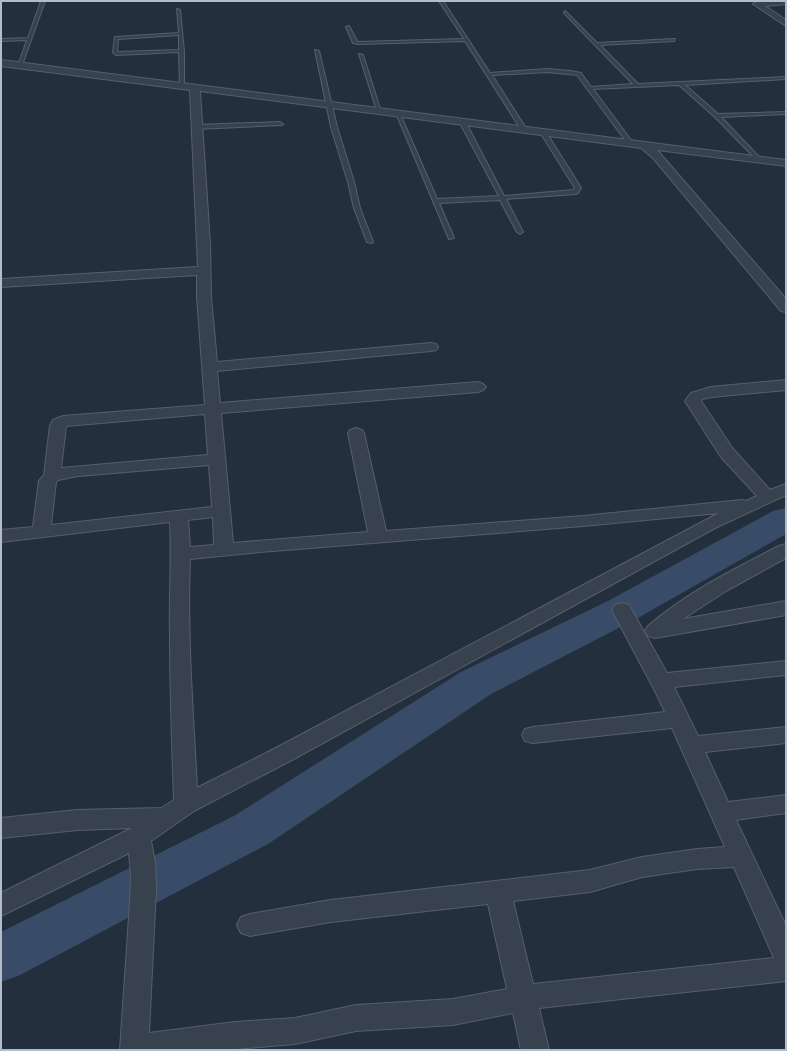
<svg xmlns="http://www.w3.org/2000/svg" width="787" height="1051" font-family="Barlow,sans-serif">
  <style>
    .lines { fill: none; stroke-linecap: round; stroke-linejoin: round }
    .river { fill: #394c67; fill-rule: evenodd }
    .lane-casing { stroke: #565f6c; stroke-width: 2 }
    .street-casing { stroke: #565f6c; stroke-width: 2 }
    .lane { fill: #38414e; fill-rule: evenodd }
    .street { fill: #38414e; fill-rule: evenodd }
  </style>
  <rect width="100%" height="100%" fill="#242f3e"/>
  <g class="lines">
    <polygon class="river" points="786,508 786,534 636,619 491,694 268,844 20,975 1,982 1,932 234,816 461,672 608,601 773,511"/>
    <g class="lane-casing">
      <g id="lane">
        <polygon points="41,1 45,1 22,65 18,66 27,40 1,41 1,39 28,38"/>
        <polygon points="439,1 443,1 490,73 547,69 570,71 581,73 591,87 633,84 564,13 565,11 597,43 675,39 674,41 600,45 638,84 786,77 786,79 685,85 718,114 786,112 786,114 721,117 760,158 760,160 758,161 715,117 679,85 593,89 633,143 630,145 628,144 577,75 547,72 492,75 527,130 522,131 465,41 358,44 353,43 346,27 349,26 357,41 358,42 464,39"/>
        <path d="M177,9L180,10L184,51V85L182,86L180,85L179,52L116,55L113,52L115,37L179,33ZM179,35V50L117,52L118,39Z"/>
        <polygon points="315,50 319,51 337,127 354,182 360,208 373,242 372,243 367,242 354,208 348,182 331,127"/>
        <polygon points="359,54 363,55 381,112 377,111"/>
        <polygon points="396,113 400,114 437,199 499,196 460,123 463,121 466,123 504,196 574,190 575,188 540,132 543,130 546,132 581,188 578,193 576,194 506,199 523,232 520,234 517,232 500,200 439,203 454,238 449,239"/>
        <polygon points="280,122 283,124 282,125 196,129 193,127 196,125"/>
      </g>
    </g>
    <g class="street-casing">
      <g id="street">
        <polygon points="767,1 786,1 786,4 765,6 786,20 786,26 753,4 757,2"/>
        <path d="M1,60L786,160V166L657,150L786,299V312L781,311L653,158L641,148L200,91L210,244L211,297L217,362L431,343L436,344L438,347L436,350L431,351L217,371L220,403L478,382L483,384L486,387L483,390L478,392L221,413L233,543L368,532L348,433L350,430L356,428L362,430L364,433L386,531L583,516L742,500L746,501L757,496L721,457L685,401L691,393L711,387L786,380V390L712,397L702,399L701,401L733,449L770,490L786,484V495L715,528L290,761L194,811L151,841L155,863L156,889L149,1033L235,1022L295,1018L356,1005L453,999L507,989L488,904L331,922L250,936L241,933L237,925L241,917L250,914L331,900L590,870L642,857L697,849L725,847L672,728L533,743L525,741L522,735L525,729L533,727L665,712L656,693L612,610L615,605L622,603L629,605L667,673L786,661V675L674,687L698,736L786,727V743L705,752L728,802L786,795V813L736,820L786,926V981L539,1008L549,1050H521L513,1013L453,1025L356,1031L295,1044L224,1050H120L130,902L131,876L129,853L1,916V893L132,828L77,830L1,838V818L77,810L161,808L174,800C172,745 170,690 170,635C169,597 172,560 170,522L1,542V530L33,527L39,481L44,475L50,426L53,420L63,416L205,405L197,297V275L1,287V279L198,267L190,90L1,66ZM205,414L208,455L61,468L66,426ZM209,465L212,507L51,525L56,482L58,480L78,476ZM719,513L274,749L197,788C193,712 187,635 190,559L260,552L583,526ZM213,517L214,545L190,547L188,520ZM734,867L774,958L533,984L513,901L590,892L642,877L697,869Z"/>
        <path d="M786,544V558L726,591L683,619L786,601V615L655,638L648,636L645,631L648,626C686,593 734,569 779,546Z"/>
      </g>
    </g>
    <use href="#lane" class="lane"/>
    <use href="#street" class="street"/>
  </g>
  <rect width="787" height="1051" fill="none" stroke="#b4bcc9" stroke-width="4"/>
</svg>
